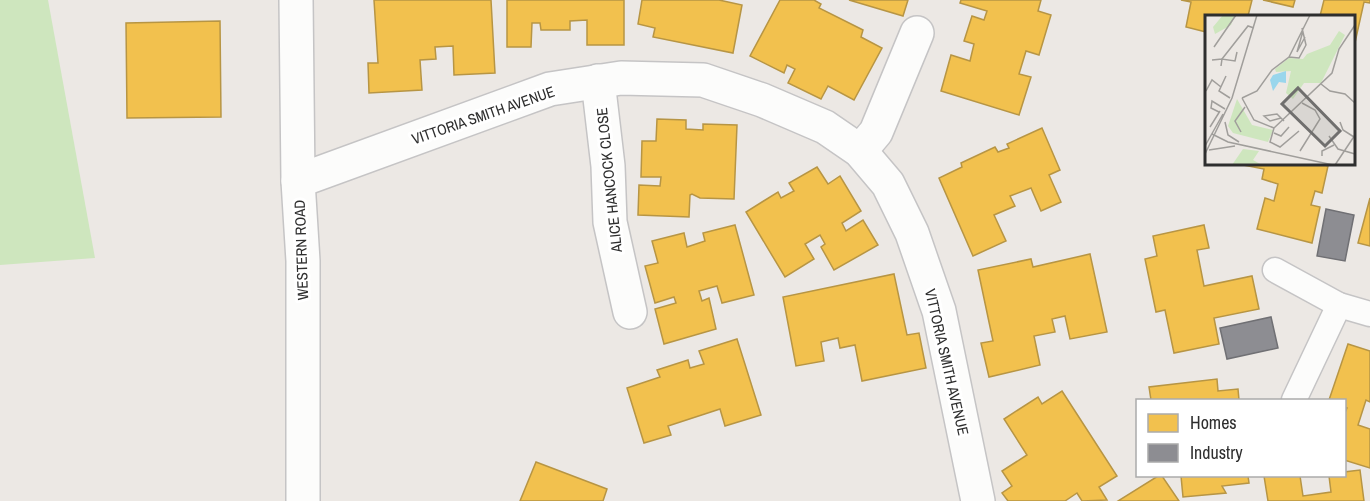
<svg xmlns="http://www.w3.org/2000/svg" width="1370" height="501" font-family="'Archivo Narrow',sans-serif">
  <style>
    .green { fill: #cee6be }
    .homes { fill: #f2c14e; stroke: #b79544; stroke-width: 1.5 }
    .industry { fill: #8d8d92; stroke: #707074; stroke-width: 1.5 }
    .lines { fill: none; stroke-linecap: round; stroke-linejoin: round }
    .service-casing { stroke: #c5c4c5; stroke-width: 27 }
    .minor-casing { stroke: #c5c4c5; stroke-width: 36 }
    .service { stroke: #fcfcfb; stroke-width: 24 }
    .minor { stroke: #fcfcfb; stroke-width: 33 }
    .labels { text-anchor: middle; dominant-baseline: central; stroke-width: 6; stroke-linejoin: round; paint-order: stroke }
    .street-label { font-size: 15px; fill: #2e2e2e; stroke: #fff }
    .inset-road { fill: none; stroke: #a09e9b; stroke-width: 1.5 }
    .view { fill: #706f6e; fill-opacity: 0.15; stroke: #706f6e; stroke-width: 3 }
    .inset-edge { fill: none; stroke: #2e2e2e; stroke-width: 3 }
  </style>
  <rect width="100%" height="100%" fill="#ece8e4"/>
  <polygon class="green" points="0,0 48,0 95,258 0,265"/>
  <g class="homes">
    <polygon points="374,0 491,0 495,73 454,75 453,46 435,47 436,59 420,60 422,90 369,93 368,63 378,63"/>
    <polygon points="507,0 624,0 624,45 587,45 587,20 570,21 570,30 541,30 540,23 532,23 531,47 507,47"/>
    <polygon points="642,0 719,0 742,5 733,53 653,37 655,28 638,24"/>
    <polygon points="780,0 814,0 821,4 819,8 863,30 861,37 882,48 854,100 828,86 821,99 788,83 795,69 787,65 784,73 750,56"/>
    <polygon points="849,0 908,0 903,16"/>
    <polygon points="961,0 1041,0 1038,11 1051,15 1039,55 1026,51 1019,74 1031,77 1019,115 941,91 951,55 970,61 974,44 964,41 972,16 984,20 987,11 960,3"/>
    <polygon points="1181,0 1252,0 1248,16 1206,16 1206,32 1186,27 1191,2"/>
    <polygon points="1263,0 1295,0 1293,7"/>
    <polygon points="1324,0 1370,0 1370,3 1364,2 1354,47 1354,16 1320,16"/>
    <polygon points="220,21 221,117 127,118 126,23"/>
    <polygon points="657,119 686,120 686,129 703,130 703,124 737,125 734,199 700,198 692,194 690,195 689,217 638,215 639,185 660,186 661,177 641,177 642,141 656,141"/>
    <polygon points="1042,128 1060,170 1049,175 1061,202 1041,211 1031,188 1010,196 1015,206 994,215 1006,241 973,256 939,178 962,167 961,163 995,147 998,152 1009,148 1007,144"/>
    <polygon points="1238,164 1322,164 1328,166 1322,193 1315,191 1311,205 1320,207 1312,243 1257,229 1265,198 1274,201 1278,184 1262,179 1264,169"/>
    <polygon points="817,167 828,184 840,176 861,211 842,223 846,231 863,220 878,245 834,270 821,247 825,244 820,235 805,244 814,259 785,277 746,212 778,192 781,198 794,191 789,183"/>
    <polygon points="1370,198 1370,246 1358,243"/>
    <polygon points="735,225 754,295 722,303 717,286 699,291 702,301 709,298 716,329 664,344 655,309 676,303 674,297 655,303 645,266 658,263 652,241 684,233 687,247 705,241 703,233"/>
    <polygon points="1204,225 1209,248 1197,250 1204,286 1252,276 1259,309 1214,318 1219,344 1174,353 1165,310 1156,312 1145,259 1157,256 1153,236"/>
    <polygon points="1090,254 1107,332 1070,339 1065,316 1052,319 1055,332 1034,336 1040,365 989,377 981,343 993,341 978,270 1031,259 1033,267"/>
    <polygon points="894,274 907,335 919,333 926,368 862,381 855,345 840,348 838,338 821,342 824,361 796,366 783,297"/>
    <polygon points="737,339 761,415 725,426 720,409 668,426 671,435 644,443 627,388 660,377 657,370 688,360 690,368 704,364 699,351"/>
    <polygon points="1348,344 1370,351 1370,402 1366,400 1358,425 1370,429 1370,468 1344,460 1344,415 1347,408 1344,407 1344,400 1329,400"/>
    <polygon points="1217,379 1218,391 1238,389 1239,400 1151,400 1149,387"/>
    <polygon points="1062,391 1117,476 1099,487 1107,500 1082,501 1077,493 1065,501 1008,501 1002,493 1012,486 1002,471 1027,455 1004,419 1038,397 1042,404"/>
    <polygon points="536,462 607,489 603,501 520,501"/>
    <polygon points="1360,470 1364,501 1268,501 1264,476 1300,476 1303,496 1331,492 1329,476 1344,476 1344,472"/>
    <polygon points="1158,476 1162,476 1179,501 1118,501"/>
    <polygon points="1181,476 1248,476 1249,483 1222,486 1226,493 1183,497"/>
  </g>
  <g class="industry">
    <polygon points="1326,209 1354,215 1345,261 1317,256"/>
    <polygon points="1271,317 1278,348 1227,359 1220,328"/>
  </g>
  <g class="lines">
    <g class="service-casing">
      <g id="service">
        <polyline points="1275,270 1339,305 1370,314"/>
        <polyline points="1294,400 1339,305"/>
      </g>
    </g>
    <g class="minor-casing">
      <g id="minor">
        <polyline points="296,0 298,181 303,261 303,501"/>
        <polyline points="598,81 608,166 610,222 630,312"/>
        <polyline points="860,151 876,132 917,33"/>
        <polyline points="298,181 550,89 621,78 703,80 762,100 825,127 860,151 888,184 912,233 939,311 978,501"/>
      </g>
    </g>
    <use href="#service" class="service"/>
    <use href="#minor" class="minor"/>
  </g>
  <g class="labels">
    <g class="street-label">
      <text transform="translate(483 115) rotate(-19)">VITTORIA SMITH AVENUE</text>
      <text transform="translate(609 180) rotate(-96)">ALICE HANCOCK CLOSE</text>
      <text transform="translate(301 250) rotate(-92)">WESTERN ROAD</text>
      <text transform="translate(947 362) rotate(77)">VITTORIA SMITH AVENUE</text>
    </g>
  </g>
  <g transform="translate(1205 15)">
    <rect width="150" height="150" fill="#ece8e4"/>
    <path d="M18,0H30L26,10L10,19L8,12ZM134,16L140,20L116,68H99L88,84L81,78L86,56L71,57L70,54L84,43L98,44L102,39L125,30ZM32,84L47,110L68,115L63,127L28,118L23,111ZM38,134L54,136L48,145L57,150H27Z" fill="#cee6be"/>
    <path d="M81,56V68L74,67L68,76L65,65L68,60Z" fill="#99d6ec"/>
    <path class="inset-road" d="M98,16L92,37L100,22M9,32L31,0M84,42L94,43L101,30L97,13M7,45L17,44L43,11L49,13M16,51L17,44L30,46L32,37M21,61L14,76L25,83M116,69L125,76L140,79L150,88M1,76L7,65L16,72M37,83L52,76L67,55L84,42L105,0M37,83L49,105L69,113M14,97L6,93L7,86L20,94M76,103L65,106L59,101L72,99L79,106M20,107L23,120L34,127M135,107L138,115L149,122M5,112L15,96M69,113L127,58L134,34L150,10M69,113L65,127L75,132L94,116M36,117L30,106L40,92M69,118L76,121L84,112M7,119L23,127L128,150M124,121L133,134L150,139M0,131L18,99M4,135L30,131M95,136L115,104L110,95L97,88M0,139L27,83L52,0M117,141V136L129,130M130,150L150,120"/>
    <path class="view" d="M93,73L135,116L120,131L77,89Z"/>
    <rect width="150" height="150" class="inset-edge"/>
  </g>
  <rect x="1136" y="399" width="210" height="78" fill="#ffffff" stroke="#ababab" stroke-width="1.5"/>
  <rect x="1148" y="414" width="30" height="18" fill="#f2c14e" stroke="#ababab" stroke-width="1.5"/>
  <text x="1190" y="429" font-size="18" fill="#2e2e2e">Homes</text>
  <rect x="1148" y="444" width="30" height="18" fill="#8d8d92" stroke="#ababab" stroke-width="1.5"/>
  <text x="1190" y="459" font-size="18" fill="#2e2e2e">Industry</text>
</svg>
